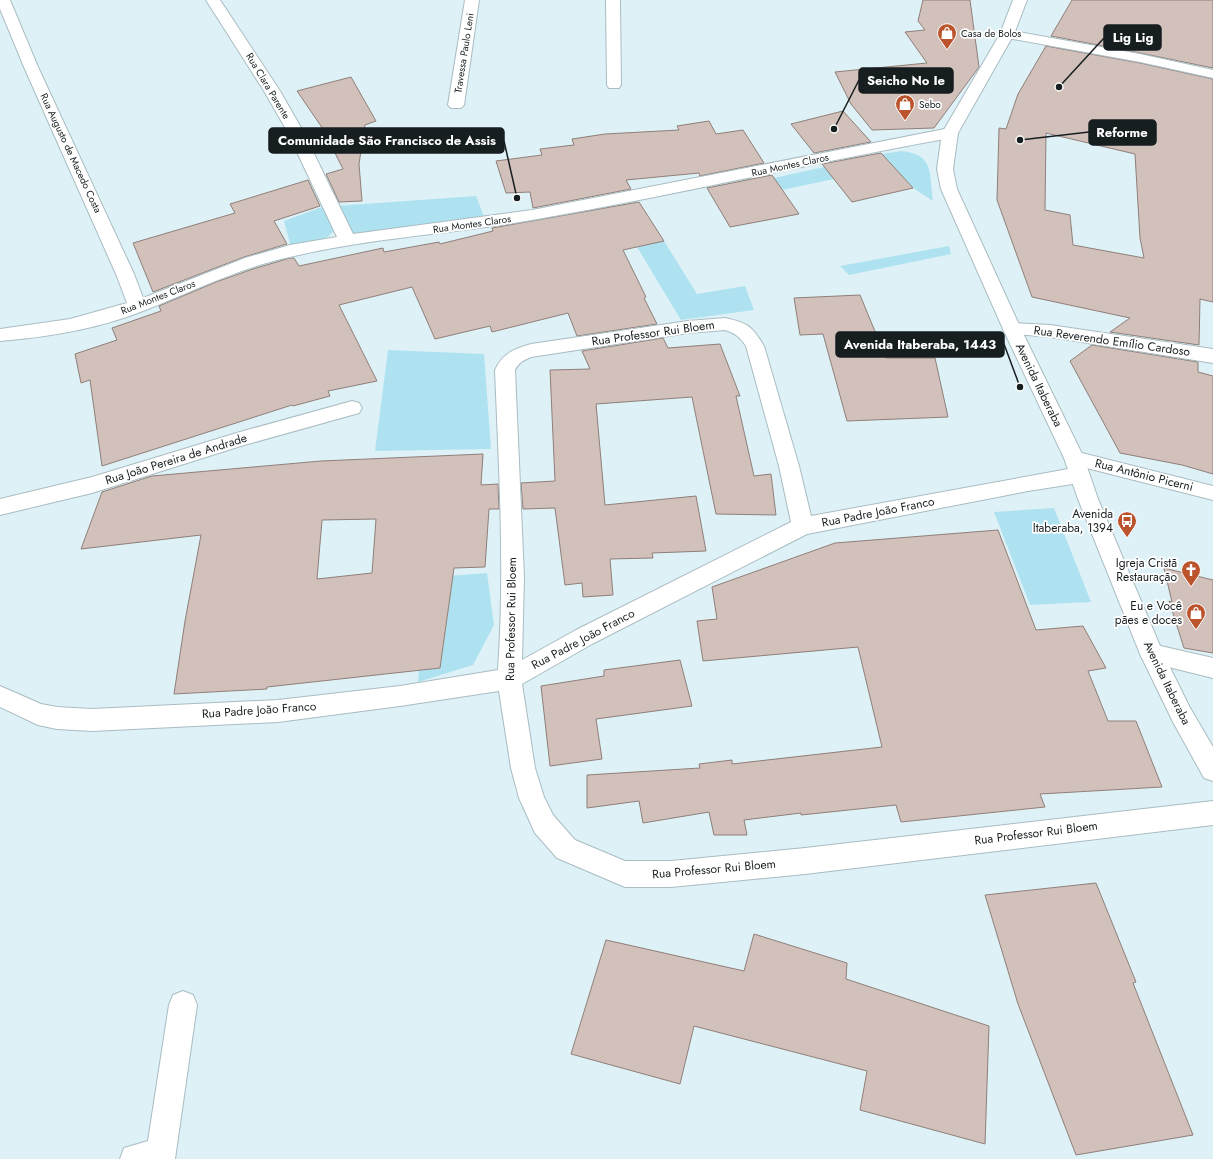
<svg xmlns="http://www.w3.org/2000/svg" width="1213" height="1159" font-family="Jost,sans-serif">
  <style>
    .green { fill: #afe2f0 }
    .building { fill: #d2c0ba; stroke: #8f7f79; fill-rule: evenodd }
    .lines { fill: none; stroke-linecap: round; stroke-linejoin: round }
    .lane-casing { stroke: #a9bcc2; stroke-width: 2 }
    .street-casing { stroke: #a9bcc2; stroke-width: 2 }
    .secondary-casing { stroke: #a9bcc2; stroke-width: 2 }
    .lane { fill: #fff; fill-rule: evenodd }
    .street { fill: #fff; fill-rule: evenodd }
    .secondary { fill: #fff; fill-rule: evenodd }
    .labels { text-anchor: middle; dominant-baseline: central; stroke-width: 3.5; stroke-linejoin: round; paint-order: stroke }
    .far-poi-label { font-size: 10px; fill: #171e20; stroke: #fff; text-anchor: start }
    .far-street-label { font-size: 10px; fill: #171e20; stroke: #fff }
    .street-label { font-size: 12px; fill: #171e20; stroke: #fff }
    .poi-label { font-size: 12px; fill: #171e20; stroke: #fff; text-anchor: end }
    .leader { fill: none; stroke: #171e20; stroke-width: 1.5 }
    .callout-dot { fill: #171e20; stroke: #fff; stroke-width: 1.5 }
    .callout { fill: #171e20; stroke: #171e20; stroke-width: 1.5 }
    .callout-label { font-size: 13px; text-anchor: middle; font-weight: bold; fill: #fff }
  </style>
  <rect width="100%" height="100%" fill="#ddf1f7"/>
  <g class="green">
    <path d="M901,151C935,154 929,174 933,201L913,188L882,154Z"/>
    <polygon points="824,167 834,179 782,190 774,178"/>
    <polygon points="476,196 485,219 347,237 336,206"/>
    <polygon points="322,207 332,223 333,232 323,241 291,247 284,221"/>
    <polygon points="664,241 697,294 745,286 754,310 681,320 637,247"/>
    <polygon points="949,246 951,254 849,275 840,266"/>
    <polygon points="388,350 484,354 491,449 375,451"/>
    <polygon points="1054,508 1091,602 1030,605 994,512"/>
    <polygon points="487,573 494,625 473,665 418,682 419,670 440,668 448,613 422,578"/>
  </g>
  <g class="building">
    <polygon points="923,0 970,0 979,67 934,128 872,130 851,104 835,72 927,63 905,32 925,30 918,21"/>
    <polygon points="1072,0 1213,0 1213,68 1140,53 1051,36"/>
    <path d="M1046,46L1140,63L1213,79V302L1200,299L1199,345L1110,332L1130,318L1032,297L997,200L999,128L1006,129L1018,94ZM1046,133L1135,154L1140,238L1144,258L1073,245L1070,215L1045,210Z"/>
    <polygon points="351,77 376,121 365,125 359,164 362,201 339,202 326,174 343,169 323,129 297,91"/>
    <polygon points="843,111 871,142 814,153 791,124"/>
    <polygon points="709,121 716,134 743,130 764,163 700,176 699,173 626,180 631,189 533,208 530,192 506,193 496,161 542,155 540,149 574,145 572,139 605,134 679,130 677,126"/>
    <polygon points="881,153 913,188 852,202 822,164"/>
    <polygon points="772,175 799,214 730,227 707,188"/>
    <polygon points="308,180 320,206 274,221 287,244 244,257 153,292 133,243 235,213 230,204"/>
    <polygon points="639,202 664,241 623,250 646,297 644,298 657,324 577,336 568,313 492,332 490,326 435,339 412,287 339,305 377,381 328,391 330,396 293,406 292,405 102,466 90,380 81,383 75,354 117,340 112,328 161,311 159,306 216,282 253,269 290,258 294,258 299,266 383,248 384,252 439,242 440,244 493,231 492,228"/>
    <polygon points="860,295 886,358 935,358 948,417 847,421 823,334 800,335 794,298"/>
    <polygon points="663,338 668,348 720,344 740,396 736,396 754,476 771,474 776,515 716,514 692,397 596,404 605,505 696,496 706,551 652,553 653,558 610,559 613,595 583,597 582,583 565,585 555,508 523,509 521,483 555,481 550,370 590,369 582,351"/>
    <polygon points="1092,345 1198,362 1198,372 1213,376 1213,474 1182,465 1120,453 1070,361"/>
    <path d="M483,454L481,485L498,484L499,509H489L485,567L454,568L440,668L267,687V689L174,694L185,621L201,535L81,549L102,492L152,476L321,461ZM376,519L372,573L317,579L322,520Z"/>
    <polygon points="998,530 1036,630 1083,626 1106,668 1088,671 1108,721 1136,721 1162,787 1040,794 1045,807 901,822 896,805 801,815 801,813 744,820 747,835 714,835 709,812 643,823 639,801 587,808 587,775 700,768 699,764 732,760 732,764 882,747 858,647 703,661 697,621 717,619 712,587 835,543"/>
    <polygon points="1164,568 1213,580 1213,653 1184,648 1169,601 1172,602"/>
    <polygon points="680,660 692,706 596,719 602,759 550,766 541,686 604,676 604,670"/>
    <polygon points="1096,883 1136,982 1133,983 1193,1135 1076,1155 1018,1004 985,895"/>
    <polygon points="754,934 847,963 846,979 989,1026 985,1144 860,1110 867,1071 694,1026 680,1084 571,1054 606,940 744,971"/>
  </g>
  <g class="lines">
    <g class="lane-casing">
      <g id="lane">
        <polygon points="1007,30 1140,54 1213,70 1213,78 1140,62 1002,37 1001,34 1002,31"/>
        <polygon points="1074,451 1213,486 1213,500 1067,463 1065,458 1067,453"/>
      </g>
    </g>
    <g class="street-casing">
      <g id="street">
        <path d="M0,0H10L38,67L134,274L143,298L245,258L290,245L337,237L287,131L264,91L206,0H220L280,91L303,131L353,234L532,210L950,128L956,130L958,133L956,136L950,138C810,163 672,196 532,220C452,234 369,238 290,257C239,268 191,292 143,311C98,329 48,337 0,341V329L70,319L127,303L116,274L24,67L0,9Z"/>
        <polygon points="465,0 479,0 464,105 461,108 451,108 448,105"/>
        <polygon points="606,0 620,0 621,85 619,88 609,88 607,85"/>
        <path d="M725,318C748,323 752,326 764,346L799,466L811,516L1079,467L1086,469L1089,475L1086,481L1079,483L1028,491L807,534L592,644L522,684L535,768L544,797L553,815L575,840L625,861H671L805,848L1213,801V825L805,874L671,887H625L557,858L535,833L519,798L511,768L499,691L400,706L278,722L92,731L57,729L38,725L0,707V686L41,704L57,707L92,709L278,700L400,686L498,670C505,570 499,470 495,370C503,353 514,349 531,344L688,321ZM725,330C735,333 740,337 746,346L779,466L791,522L576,630L522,660L524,577L515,370C518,363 524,360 531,357L688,333Z"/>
        <polygon points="1012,323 1050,325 1213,349 1213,363 1050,337 1005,333 1003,329 1005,325"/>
        <polygon points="352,401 359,403 362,408 359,413 241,446 92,493 0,515 0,499 92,477 240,432"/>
        <polygon points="1152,644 1213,658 1213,678 1144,661 1140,654 1144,647"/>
        <polygon points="183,991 193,995 197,1005 175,1159 120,1159 124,1148 148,1141 169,1005 173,995"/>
      </g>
    </g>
    <g class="secondary-casing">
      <polygon id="secondary" points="1013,0 1027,0 1014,34 958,133 953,169 957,189 1021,329 1084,458 1098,499 1163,653 1189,706 1213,747 1213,781 1204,778 1173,722 1140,654 1078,499 1064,458 1003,329 941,189 937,169 942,133 1000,34"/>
    </g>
    <use href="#lane" class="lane"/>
    <use href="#street" class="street"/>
    <use href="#secondary" class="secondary"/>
  </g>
  <defs>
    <g id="shop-pin" transform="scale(1)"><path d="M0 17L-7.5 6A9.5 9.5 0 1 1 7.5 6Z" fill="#bb542c" stroke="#fff"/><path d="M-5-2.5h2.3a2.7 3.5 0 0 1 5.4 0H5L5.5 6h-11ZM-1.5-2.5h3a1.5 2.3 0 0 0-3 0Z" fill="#fff"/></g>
    <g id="bus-pin" transform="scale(1)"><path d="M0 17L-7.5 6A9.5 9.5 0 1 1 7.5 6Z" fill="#bb542c" stroke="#fff"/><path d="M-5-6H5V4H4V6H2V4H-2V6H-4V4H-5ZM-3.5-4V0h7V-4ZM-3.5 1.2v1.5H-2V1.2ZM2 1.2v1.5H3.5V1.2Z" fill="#fff"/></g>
    <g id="church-pin" transform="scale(1)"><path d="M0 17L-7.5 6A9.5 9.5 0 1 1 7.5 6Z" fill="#bb542c" stroke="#fff"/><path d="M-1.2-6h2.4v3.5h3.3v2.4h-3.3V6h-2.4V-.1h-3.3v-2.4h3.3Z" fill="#fff"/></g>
  </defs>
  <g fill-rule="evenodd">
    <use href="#shop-pin" x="947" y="33"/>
    <use href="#shop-pin" x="905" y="104"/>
    <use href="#bus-pin" x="1127" y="521"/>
    <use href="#church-pin" x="1191" y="570"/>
    <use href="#shop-pin" x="1196" y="613"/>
  </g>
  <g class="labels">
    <g class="far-poi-label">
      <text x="961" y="33">Casa de Bolos</text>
      <text x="919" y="104">Sebo</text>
    </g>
    <g class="far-street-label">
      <text transform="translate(464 53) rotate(-81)">Travessa Paulo Leni</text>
      <text transform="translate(268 86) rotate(59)">Rua Clara Parente</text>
      <text transform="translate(71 153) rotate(65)">Rua Augusto de Macedo Costa</text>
      <text transform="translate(790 165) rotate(-12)">Rua Montes Claros</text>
      <text transform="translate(472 224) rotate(-8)">Rua Montes Claros</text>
      <text transform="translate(158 297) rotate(-21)">Rua Montes Claros</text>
    </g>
    <g class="street-label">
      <text transform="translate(653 333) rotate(-8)">Rua Professor Rui Bloem</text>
      <text transform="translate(1112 341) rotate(8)">Rua Reverendo Emílio Cardoso</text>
      <text transform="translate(1039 385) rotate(64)">Avenida Itaberaba</text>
      <text transform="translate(176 459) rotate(-17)">Rua João Pereira de Andrade</text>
      <text transform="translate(1144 475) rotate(14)">Rua Antônio Picerni</text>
      <text transform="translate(878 512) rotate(-11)">Rua Padre João Franco</text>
      <text transform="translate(511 619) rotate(-89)">Rua Professor Rui Bloem</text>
      <text transform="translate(583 639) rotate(-28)">Rua Padre João Franco</text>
      <text transform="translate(1167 683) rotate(64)">Avenida Itaberaba</text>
      <text transform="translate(259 710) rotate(-4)">Rua Padre João Franco</text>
      <text transform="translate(1036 833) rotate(-7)">Rua Professor Rui Bloem</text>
      <text transform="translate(714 869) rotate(-5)">Rua Professor Rui Bloem</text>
    </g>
    <g class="poi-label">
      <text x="1113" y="514">Avenida<tspan x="1113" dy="14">Itaberaba, 1394</tspan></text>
      <text x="1177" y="563">Igreja Cristã<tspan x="1177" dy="14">Restauração</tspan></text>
      <text x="1182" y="606">Eu e Você<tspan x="1182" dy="14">pães e doces</tspan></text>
    </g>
  </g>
  <path class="leader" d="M1059 87L1104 38M834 129L859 80M1020 140L1089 132M517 198L504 141M1020 387L1004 344"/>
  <g class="callout-dot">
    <circle cx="1059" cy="87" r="4"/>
    <circle cx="834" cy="129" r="4"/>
    <circle cx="1020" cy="140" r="4"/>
    <circle cx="517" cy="198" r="4"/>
    <circle cx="1020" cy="387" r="4"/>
  </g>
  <g class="callout">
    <rect x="1104" y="25" width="57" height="25" rx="4"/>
    <rect x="859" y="68" width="94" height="25" rx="4"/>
    <rect x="1089" y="120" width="67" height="25" rx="4"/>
    <rect x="269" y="128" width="235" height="25" rx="4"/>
    <rect x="836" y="332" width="168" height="25" rx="4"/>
  </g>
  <g class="callout-label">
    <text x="1133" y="42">Lig Lig</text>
    <text x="906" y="85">Seicho No Ie</text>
    <text x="1122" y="137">Reforme</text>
    <text x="387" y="145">Comunidade São Francisco de Assis</text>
    <text x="920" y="349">Avenida Itaberaba, 1443</text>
  </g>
</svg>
